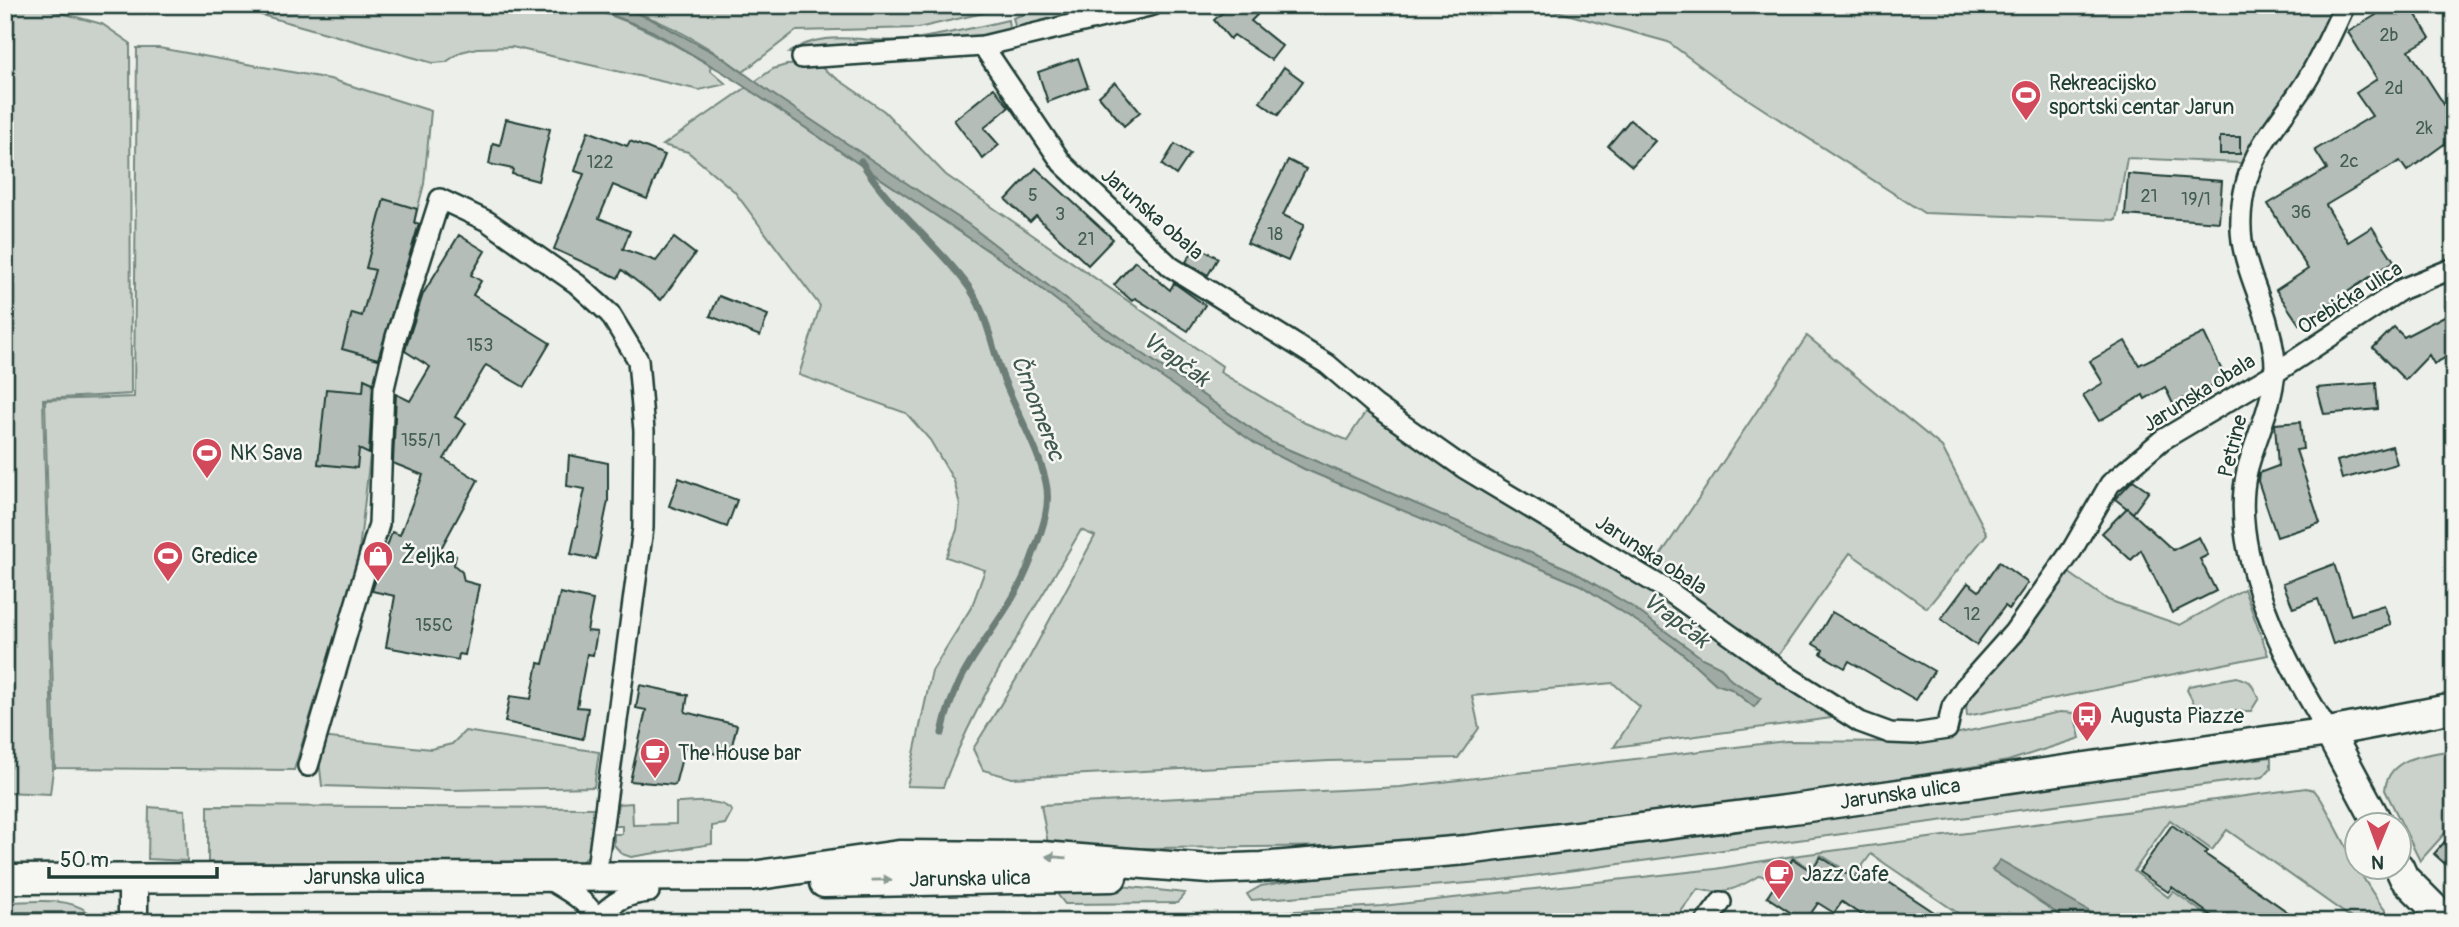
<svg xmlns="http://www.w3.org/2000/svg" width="2459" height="927" font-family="Pangolin,sans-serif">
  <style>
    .green { fill: #cbd2cc; stroke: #758880; stroke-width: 2 }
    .water { fill: #9faaa4; stroke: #6c7e77; stroke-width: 2 }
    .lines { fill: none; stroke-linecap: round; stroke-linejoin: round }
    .stream { stroke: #6c7e77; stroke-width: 7 }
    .building { fill: #b4bdb8; stroke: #1f3d34; stroke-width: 2 }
    .street-casing { stroke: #1f3d34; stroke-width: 24 }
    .secondary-casing { stroke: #1f3d34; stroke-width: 33 }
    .street { stroke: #f6f6f2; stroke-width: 19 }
    .secondary { stroke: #f6f6f2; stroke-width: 28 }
    .oneway { fill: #8a9a93 }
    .labels { text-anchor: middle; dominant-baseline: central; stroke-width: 5; stroke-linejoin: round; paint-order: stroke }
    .number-label { font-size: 18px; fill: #445d55 }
    .poi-label { font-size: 21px; fill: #1f3d34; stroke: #f6f6f2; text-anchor: start }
    .street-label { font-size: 21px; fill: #1f3d34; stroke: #f6f6f2 }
    .water-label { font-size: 23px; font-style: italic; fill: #3f5850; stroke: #f6f6f2 }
  </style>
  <rect width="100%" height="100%" fill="#edefea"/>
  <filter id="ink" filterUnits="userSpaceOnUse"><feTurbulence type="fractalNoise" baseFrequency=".0143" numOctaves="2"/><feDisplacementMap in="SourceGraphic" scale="14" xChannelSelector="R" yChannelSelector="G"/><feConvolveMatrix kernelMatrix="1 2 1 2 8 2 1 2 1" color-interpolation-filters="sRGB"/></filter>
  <g filter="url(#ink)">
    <g class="green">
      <polygon points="5,5 32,5 102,24 130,43 131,394 43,399 53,770 50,794 5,792"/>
      <path d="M226,5H574C625,16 666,39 711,66L710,70L726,84L699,90L512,47L477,48L461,52L446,62L433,63Z"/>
      <path d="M611,5H1018L918,28L796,31L743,72C705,44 658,16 611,5Z"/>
      <polygon points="1049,5 1138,5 1017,34 1013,18"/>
      <polygon points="1534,5 2335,5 2293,87 2241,163 2127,158 2116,220 1924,213 1726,85 1668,42"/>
      <path d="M1008,20L1010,35L799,55L789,53C823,27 866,44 906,40C940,36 974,28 1008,20Z"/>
      <polygon points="137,48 159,48 330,79 431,111 424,184 414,222 421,224 401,304 395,303 381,360 358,560 294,770 55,768 45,400 134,397"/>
      <path d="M816,64L884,111L946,175L1222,366L1220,372L1305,423L1347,440L1369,407L1657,589L1832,712L1831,718L1614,747L1640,707L1613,683L1472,696L1479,728L1458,758L1329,761L1012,778L983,770L973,749L1028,660L1095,536L1081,530C1035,609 974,702 943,787L907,786L932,671L972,606L985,570L946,557L957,530L960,505L954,481L930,440L906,413L799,375L820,306L734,191L688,152L663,145L773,69L786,65Z"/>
      <polygon points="1807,336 1942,447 1987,534 1927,608 1850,553 1778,656 1652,568"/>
      <polygon points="2065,570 2108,600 2180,625 2244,589 2268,655 1967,716 1966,704"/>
      <polygon points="2237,677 2250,682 2259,698 2251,711 2198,711 2187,690 2189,686"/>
      <polygon points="2060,712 2074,713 2080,738 2008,761 1750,802 1462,841 1368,846 1049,849 1041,805 1400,787 1786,741 1899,742 1945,736"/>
      <polygon points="465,731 599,752 594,787 452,790 322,786 318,751 321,737 431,749 452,744"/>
      <path d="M2454,750V823L2420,861L2385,790C2388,756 2427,755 2454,750Z"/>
      <polygon points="2271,757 2271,768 2263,777 1494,881 1251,900 1247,894 1261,886 1301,879 1582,850"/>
      <path d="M2306,788L2314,790L2321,799C2345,841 2363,887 2395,922H2357L2227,830L2212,850L2170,820L2134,871L2168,897L2173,891L2216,922H1971L1871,854L1855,876L1821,855L1811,869L1793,857L1777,882L1760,875C1739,888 1723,896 1698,889L1673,922H1021L1142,920L1382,906L1715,869L1793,856Z"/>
      <path d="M632,803L633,825L676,824V803C693,803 720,797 732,811L725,824L712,826V844L631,857L622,854L614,845V834H622V826H614L618,804Z"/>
      <polygon points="208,806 594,808 589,855 580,863 208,862"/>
      <polygon points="149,807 185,810 187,861 148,859"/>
      <polygon points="1121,886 1185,893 1177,903 1065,904 1055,891"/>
      <path d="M5,902C31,902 66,896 88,912H5Z"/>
    </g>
    <g class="water">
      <polygon points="574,5 621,7 651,19 722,57 771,93 968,224 1084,313 1271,442 1571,570 1631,606 1702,658 1721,667 1731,680 1761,698 1754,707 1731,689 1716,684 1683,654 1652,631 1580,585 1304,469 1257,445 1096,331 1021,273 724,73 652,31 599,10"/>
      <polygon points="2000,860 2092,913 2104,922 2070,922 1992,870"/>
    </g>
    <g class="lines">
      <path class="stream" d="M861,161C889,207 932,239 965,282C986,308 991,344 1002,375C1014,407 1040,452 1046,483C1052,509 1039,537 1031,560C1006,626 956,660 942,733"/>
    </g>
    <g class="building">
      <polygon points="1231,5 1248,5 1257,15 1251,21 1282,46 1271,60 1234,35 1230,39 1214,20"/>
      <polygon points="2370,5 2410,5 2430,38 2409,50 2454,120 2454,137 2407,171 2400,161 2326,205 2348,242 2372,227 2394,261 2299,324 2276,290 2308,269 2268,204 2327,169 2315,150 2372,116 2356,93 2377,79 2348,32 2376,15"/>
      <polygon points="1078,58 1088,87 1048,102 1038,72"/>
      <polygon points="1284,67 1303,81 1278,115 1260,102"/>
      <polygon points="1115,82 1140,112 1124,126 1099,96"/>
      <polygon points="994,88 1009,107 984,128 999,145 983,159 954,120"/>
      <polygon points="506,119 550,129 538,181 512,174 513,169 489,164 493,143 500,145"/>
      <polygon points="1630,120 1655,141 1632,166 1608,146"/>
      <polygon points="588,131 627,146 630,141 665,155 647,199 613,185 599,218 630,231 623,249 656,261 674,238 695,254 661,300 622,270 618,278 554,249 584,174 575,171"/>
      <rect x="2220" y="137" width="20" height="17"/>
      <polygon points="1175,144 1190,154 1176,175 1162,165"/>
      <polygon points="1288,160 1306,169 1283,215 1304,225 1288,261 1247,243"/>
      <polygon points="1036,168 1113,239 1088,265 1036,216 1030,222 1006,200"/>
      <polygon points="2128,174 2222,181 2219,222 2125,215"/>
      <polygon points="384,199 417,209 414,223 419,224 378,359 342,349 352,313 362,316 375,270 366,268"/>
      <polygon points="459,235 485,251 471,275 481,281 473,295 550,343 524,387 486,365 455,417 466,423 444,459 478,480 439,552 456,556 454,565 462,572 464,581 479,585 465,655 459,654 458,660 386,647 395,596 372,591 392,532 400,535 423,475 393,463 396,394 410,401 430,367 405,351 408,340 423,294"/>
      <polygon points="1196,246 1218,258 1208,275 1186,262"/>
      <polygon points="1135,261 1170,290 1174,283 1205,305 1188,331 1135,298 1132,301 1114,285"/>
      <polygon points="719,296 768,315 760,336 710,316"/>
      <polygon points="2454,311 2454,353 2434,364 2429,355 2405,380 2373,348 2394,327 2404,337"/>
      <polygon points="2204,333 2226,379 2173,404 2165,387 2145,399 2143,395 2099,421 2083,395 2103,383 2090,361 2125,341 2139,365"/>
      <polygon points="364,379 373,383 369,454 359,449 357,468 318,464 326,389 363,392"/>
      <polygon points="2376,383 2378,409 2324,414 2317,388"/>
      <polygon points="2300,422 2303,449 2296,450 2320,523 2277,537 2258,481 2259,473 2278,466 2275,424"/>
      <polygon points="2392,446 2397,464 2342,479 2337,461"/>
      <polygon points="569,455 608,463 608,501 596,559 571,554 585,489 567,486"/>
      <polygon points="679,478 737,500 727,527 669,506"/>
      <polygon points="2133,480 2149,491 2133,513 2115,499"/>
      <polygon points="2127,508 2173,550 2199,537 2208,555 2200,559 2216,591 2172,613 2141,550 2131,560 2102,533"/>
      <polygon points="1999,562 2028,583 2009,609 2005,606 1976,645 1941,619 1968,583 1979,591"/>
      <polygon points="2334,564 2351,615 2384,605 2391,625 2333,644 2318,599 2293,608 2283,583"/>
      <polygon points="560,593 593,600 587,631 597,632 593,655 587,654 577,707 588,708 583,739 505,722 510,696 531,699 538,663 543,664"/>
      <polygon points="1832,612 1934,671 1916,700 1849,661 1845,668 1821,654 1823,650 1813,644"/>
      <polygon points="640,685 688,695 685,712 737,725 729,757 685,746 675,785 630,781 646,710 636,708"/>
      <polygon points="2172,825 2208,851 2205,854 2302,922 2220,922 2172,887 2168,892 2139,872"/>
      <polygon points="2454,831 2454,872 2434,854"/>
      <polygon points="1821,857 1855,879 1862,869 1879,880 1881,877 1949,922 1871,922 1842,902 1834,913 1818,903 1805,922 1767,897 1793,859 1811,871"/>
    </g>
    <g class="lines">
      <g class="street-casing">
        <g id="street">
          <polyline points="983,46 1062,163 1171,267 1327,364 1375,405 1464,468 1667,590 1789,677 1860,722 1890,733 1914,734 1947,729 1952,707 1965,687 2014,632 2072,550 2110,484 2162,440 2275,373 2402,289 2454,268"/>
          <polyline points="802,58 983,46 1153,5"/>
          <path d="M2329,732C2286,664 2228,553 2247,471C2256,434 2280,392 2274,353C2264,284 2226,257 2247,180C2257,143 2284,116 2304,85C2320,60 2332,32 2345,5"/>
          <polyline points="308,766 379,524 384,388 396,337 440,199 487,221 577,284 610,314 638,360 644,431 643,528 596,876"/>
          <path d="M546,878C562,888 592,902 597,922"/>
          <path d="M597,918C614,902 625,894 649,892"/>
          <polyline points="1706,922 1721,902"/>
        </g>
      </g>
      <g class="secondary-casing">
        <g id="secondary">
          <polyline points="2329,732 2379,825"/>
          <polyline points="2399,867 2404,878 2448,922"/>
          <polyline points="5,879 752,876 899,855 1042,856 1209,869 1261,867 1466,850 1808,807 2329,732 2454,708"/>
          <polyline points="133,880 133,922"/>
          <polyline points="824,883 1112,877"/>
        </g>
      </g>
      <use href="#street" class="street"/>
      <use href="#secondary" class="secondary"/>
    </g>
    <defs><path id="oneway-solid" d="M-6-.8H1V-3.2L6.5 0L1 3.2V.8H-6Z" transform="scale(1.75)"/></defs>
    <g class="oneway">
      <use href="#oneway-solid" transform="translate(1056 857) rotate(-175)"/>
      <use href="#oneway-solid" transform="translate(882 880) rotate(-1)"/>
    </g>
  </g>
  <defs>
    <g id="stadium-pin" transform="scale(1.575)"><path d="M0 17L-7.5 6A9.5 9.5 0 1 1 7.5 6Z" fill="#d1495b" stroke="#f6f6f2"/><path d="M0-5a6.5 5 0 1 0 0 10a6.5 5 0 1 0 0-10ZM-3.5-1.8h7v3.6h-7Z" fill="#fff"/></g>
    <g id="shop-pin" transform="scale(1.575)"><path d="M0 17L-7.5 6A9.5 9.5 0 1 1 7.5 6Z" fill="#d1495b" stroke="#f6f6f2"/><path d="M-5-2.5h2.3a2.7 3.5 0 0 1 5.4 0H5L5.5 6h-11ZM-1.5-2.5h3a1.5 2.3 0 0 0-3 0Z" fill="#fff"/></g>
    <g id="bus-pin" transform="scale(1.575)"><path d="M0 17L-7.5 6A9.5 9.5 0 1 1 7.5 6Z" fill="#d1495b" stroke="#f6f6f2"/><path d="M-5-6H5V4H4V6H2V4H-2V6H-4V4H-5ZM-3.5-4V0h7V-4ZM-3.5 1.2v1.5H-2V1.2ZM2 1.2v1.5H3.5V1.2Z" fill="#fff"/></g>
    <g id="cafe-pin" transform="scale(1.575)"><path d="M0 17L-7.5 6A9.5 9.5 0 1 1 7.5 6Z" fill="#d1495b" stroke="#f6f6f2"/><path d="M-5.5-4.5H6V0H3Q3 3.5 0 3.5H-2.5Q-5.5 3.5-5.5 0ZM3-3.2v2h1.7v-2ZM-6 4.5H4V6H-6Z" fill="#fff"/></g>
  </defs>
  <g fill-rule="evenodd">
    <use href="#stadium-pin" x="2026" y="95"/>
    <use href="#stadium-pin" x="207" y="453"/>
    <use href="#stadium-pin" x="168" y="556"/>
    <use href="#shop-pin" x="378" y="556"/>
    <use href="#bus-pin" x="2087" y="716"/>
    <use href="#cafe-pin" x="655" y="753"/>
    <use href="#cafe-pin" x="1779" y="874"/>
  </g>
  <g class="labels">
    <g class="number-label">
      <text x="2389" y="35">2b</text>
      <text x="2394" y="88">2d</text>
      <text x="2424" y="128">2k</text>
      <text x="2349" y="161">2c</text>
      <text x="600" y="162">122</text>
      <text x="1033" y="195">5</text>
      <text x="2149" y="196">21</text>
      <text x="2196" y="199">19/1</text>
      <text x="2301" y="212">36</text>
      <text x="1060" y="214">3</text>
      <text x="1275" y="234">18</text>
      <text x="1086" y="239">21</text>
      <text x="480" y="345">153</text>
      <text x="421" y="440">155/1</text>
      <text x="1972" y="614">12</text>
      <text x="434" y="625">155C</text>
    </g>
    <g class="poi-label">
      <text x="2049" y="83">Rekreacijsko<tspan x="2049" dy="24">sportski centar Jarun</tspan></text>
      <text x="230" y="453">NK Sava</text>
      <text x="191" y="556">Gredice</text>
      <text x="401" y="556">Željka</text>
      <text x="2110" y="716">Augusta Piazze</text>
      <text x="678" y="753">The House bar</text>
      <text x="1802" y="874">Jazz Cafe</text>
    </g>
    <g class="street-label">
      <text transform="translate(1152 214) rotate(41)">Jarunska obala</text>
      <text transform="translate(2350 298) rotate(-32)">Orebićka ulica</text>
      <text transform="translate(2199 393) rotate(-32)">Jarunska obala</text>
      <text transform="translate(2233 446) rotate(-76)">Petrine</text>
      <text transform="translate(1651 555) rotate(33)">Jarunska obala</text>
      <text transform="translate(1900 794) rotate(-8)">Jarunska ulica</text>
      <text x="364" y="877">Jarunska ulica</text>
      <text transform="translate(970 879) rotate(-1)">Jarunska ulica</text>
    </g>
    <g class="water-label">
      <text transform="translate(1176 359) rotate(36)">Vrapčak</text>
      <text transform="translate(1038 408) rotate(69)">Črnomerec</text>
      <text transform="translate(1676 620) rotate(37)">Vrapčak</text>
    </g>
  </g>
  <rect width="2459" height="927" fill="none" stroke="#f6f6f2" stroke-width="28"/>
  <rect x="14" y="14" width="2431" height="899" fill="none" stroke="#1f3d34" stroke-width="2.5" filter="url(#ink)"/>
  <g transform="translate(2378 846) rotate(181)"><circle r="33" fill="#f6f6f2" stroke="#a0aca6" stroke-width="2"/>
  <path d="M0-5L12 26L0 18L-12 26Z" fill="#d1495b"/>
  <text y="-10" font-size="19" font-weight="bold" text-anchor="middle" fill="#1f3d34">N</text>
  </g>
  <path d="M49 867v10h168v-10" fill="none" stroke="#1f3d34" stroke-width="3.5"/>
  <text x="60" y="867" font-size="21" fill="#1f3d34" stroke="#f6f6f2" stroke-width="5" paint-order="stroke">50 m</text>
</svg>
